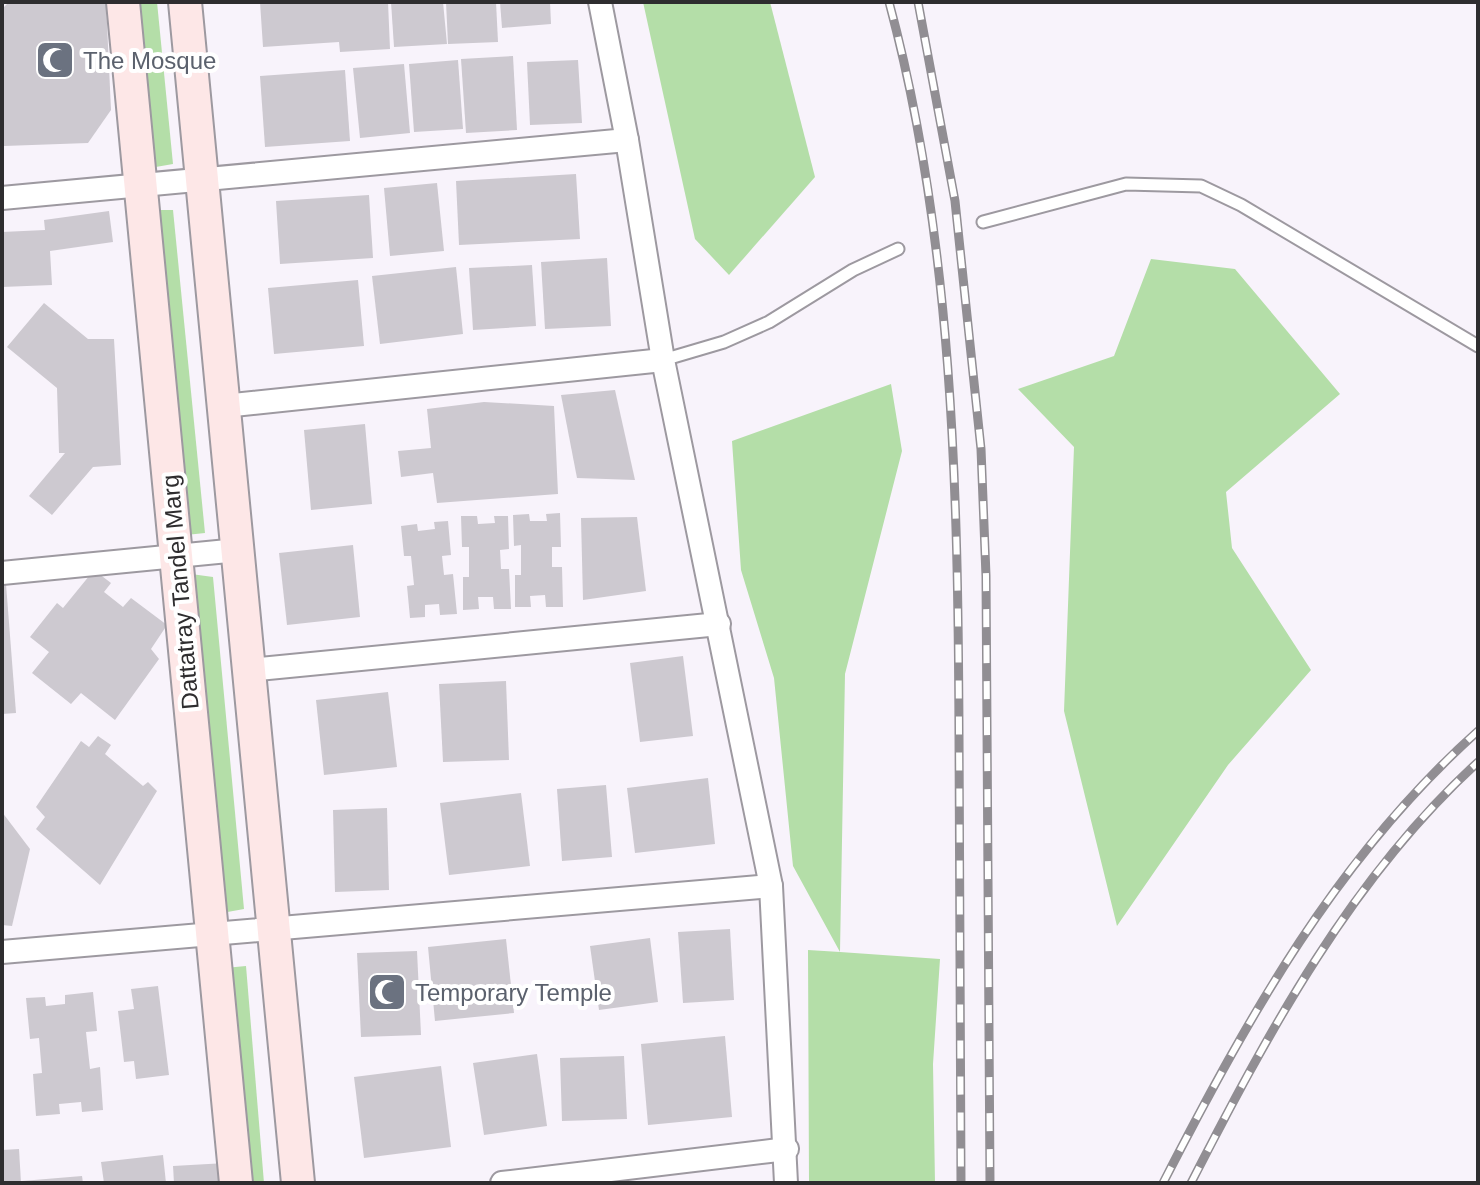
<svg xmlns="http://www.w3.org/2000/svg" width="1480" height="1185" font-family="Helvetica,sans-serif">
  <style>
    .green { fill: #b4dea8 }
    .building { fill: #cdc9d0 }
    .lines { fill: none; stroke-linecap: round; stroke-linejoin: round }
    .service-casing { stroke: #9d99a0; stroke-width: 15 }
    .minor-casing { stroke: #9d99a0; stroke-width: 26 }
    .secondary-casing { stroke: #9d99a0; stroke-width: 36 }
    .service { stroke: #fff; stroke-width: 11 }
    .minor { stroke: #fff; stroke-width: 22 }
    .secondary { stroke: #fde7e7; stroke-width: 32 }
    .rail-casing { stroke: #918e93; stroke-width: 9 }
    .rail { stroke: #fff; stroke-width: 6; stroke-dasharray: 18; stroke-linecap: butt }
    .labels { text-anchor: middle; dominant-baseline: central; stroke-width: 8; stroke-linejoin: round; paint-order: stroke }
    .worship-label { font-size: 24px; fill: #5b616d; stroke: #fff; text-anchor: start }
    .street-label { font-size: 24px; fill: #2e2d2f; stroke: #fff }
  </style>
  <rect width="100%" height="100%" fill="#f8f3fb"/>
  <g class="green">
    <polygon points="134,2 157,2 173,164 150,168"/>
    <polygon points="643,2 770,2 815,177 729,275 695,239"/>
    <polygon points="156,210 173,210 205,533 186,535"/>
    <polygon points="1151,259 1235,269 1340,394 1226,492 1232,548 1311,670 1228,765 1117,926 1064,711 1074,447 1018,389 1114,356"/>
    <polygon points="891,384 902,451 845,674 840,952 940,959 933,1064 935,1183 809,1183 808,950 840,952 793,866 774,678 741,570 732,441"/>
    <polygon points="191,574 213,577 244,909 222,913"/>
    <polygon points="246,966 264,1183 247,1183 225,968"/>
  </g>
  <g class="building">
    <polygon points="9,2 106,2 111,110 88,143 4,146 2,9"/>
    <polygon points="260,2 388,2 390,49 340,52 339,42 263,47"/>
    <polygon points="391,2 443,2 447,44 394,47"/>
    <polygon points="446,2 496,2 498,42 448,44"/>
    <polygon points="500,2 550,2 551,24 502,28"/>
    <polygon points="513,56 517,130 466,133 461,59"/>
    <polygon points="458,60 463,129 414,132 409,64"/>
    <polygon points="578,60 582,123 530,125 527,62"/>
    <polygon points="404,64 410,133 360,138 353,68"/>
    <polygon points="345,70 350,141 265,147 260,76"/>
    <polygon points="576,174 580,239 459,245 456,181"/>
    <polygon points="437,183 444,251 390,256 384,188"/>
    <polygon points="369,195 373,258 280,264 276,201"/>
    <polygon points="109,211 113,242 50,251 52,285 2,287 2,232 45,230 44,220"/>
    <polygon points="607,258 611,326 545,329 541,262"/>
    <polygon points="532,265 536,326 473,330 469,268"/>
    <polygon points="456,267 463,334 380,344 372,276"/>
    <polygon points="358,280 364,346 274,354 268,288"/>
    <polygon points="44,303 88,339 114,339 121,465 93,467 52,515 29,496 65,453 59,453 57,388 7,347"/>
    <polygon points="615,390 635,480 577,478 561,395"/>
    <polygon points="484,402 554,406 558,494 437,503 433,473 401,477 398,451 431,448 427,409"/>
    <polygon points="365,424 372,504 311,510 304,430"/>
    <polygon points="560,513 561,547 552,547 552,567 562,567 563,607 546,607 545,595 530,596 531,607 515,607 515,575 521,575 521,545 514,546 513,515 529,514 530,521 547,521 546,514"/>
    <polygon points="461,516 477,516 478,524 495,523 494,516 508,516 509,549 500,550 501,569 509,569 511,609 494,609 493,597 478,597 479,609 463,610 463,577 469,577 469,547 462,547"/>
    <polygon points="637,517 646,591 583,600 581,518"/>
    <polygon points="448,521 451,555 442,556 444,575 453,574 457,614 440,615 439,604 425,605 425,617 410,618 407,586 414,585 411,556 404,556 401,526 417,524 418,531 435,529 434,522"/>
    <polygon points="353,545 360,617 287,625 279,553"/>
    <polygon points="94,570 111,583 104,592 123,607 131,598 167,625 151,649 159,659 115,720 81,693 71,704 32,673 49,652 30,637 57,603 63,608"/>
    <polygon points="2,584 6,584 16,713 2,714"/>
    <polygon points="683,656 693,736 640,742 630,663"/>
    <polygon points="506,681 509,760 443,762 439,684"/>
    <polygon points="388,692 397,767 324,775 316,700"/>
    <polygon points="98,736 111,745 105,754 143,786 148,782 157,791 100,885 36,829 45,817 36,807 81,741 89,747"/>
    <polygon points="708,778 715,844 635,853 627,788"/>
    <polygon points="606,785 612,857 562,861 557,789"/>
    <polygon points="521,793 530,866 449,875 440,803"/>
    <polygon points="387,808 389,890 335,892 333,810"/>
    <polygon points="2,812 30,849 12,926 2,925"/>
    <polygon points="730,929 734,1000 683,1003 678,932"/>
    <polygon points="650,938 658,1002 599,1010 590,946"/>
    <polygon points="506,939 514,1013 435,1021 428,947"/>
    <polygon points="417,951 421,1035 361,1037 357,953"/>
    <polygon points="158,986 169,1075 136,1079 134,1061 124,1062 118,1011 134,1009 131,989"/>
    <polygon points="93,992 97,1031 86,1032 90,1069 100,1067 103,1110 82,1112 81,1102 59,1104 60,1114 36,1116 33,1074 42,1073 39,1038 30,1039 26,998 45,997 46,1006 65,1004 65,995"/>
    <polygon points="725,1036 732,1117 648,1125 641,1044"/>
    <polygon points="537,1054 547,1126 484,1135 473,1063"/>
    <polygon points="624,1056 627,1119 562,1121 560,1058"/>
    <polygon points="441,1066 451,1147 364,1158 354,1077"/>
    <polygon points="19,1149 21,1183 2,1183 2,1150"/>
    <polygon points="163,1155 166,1183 104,1183 101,1162"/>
    <polygon points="226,1163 227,1183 174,1183 173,1166"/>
    <polygon points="82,1176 83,1183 22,1183 22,1181"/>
  </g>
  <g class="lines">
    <g class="service-casing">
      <g id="service">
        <polyline points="983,222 1126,184 1201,186 1241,205 1478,346"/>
        <polyline points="663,360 724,342 769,322 853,270 898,249"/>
      </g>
    </g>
    <g class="minor-casing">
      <g id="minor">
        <polyline points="600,2 627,140 663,360 771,886 786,1183"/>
        <polyline points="2,198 627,140"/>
        <polyline points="224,406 663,360"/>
        <polyline points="2,573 238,550"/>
        <polyline points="249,670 719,624"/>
        <polyline points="2,952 771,886"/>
        <polyline points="502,1183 787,1149"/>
      </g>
    </g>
    <g class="secondary-casing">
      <g id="secondary">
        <polyline points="123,2 236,1183"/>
        <polyline points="185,2 298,1183"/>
      </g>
    </g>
    <use href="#service" class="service"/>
    <use href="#minor" class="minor"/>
    <use href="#secondary" class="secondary"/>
    <g class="rail-casing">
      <g id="rail">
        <path d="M889,2C953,239 958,491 959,735C960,884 960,1034 961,1183"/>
        <polyline points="918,2 955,201 981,449 986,576 990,1183"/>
        <path d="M1163,1183C1249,1016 1336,858 1478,731"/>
        <path d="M1191,1183C1269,1031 1351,878 1478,762"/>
      </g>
    </g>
    <use href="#rail" class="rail"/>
  </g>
  <defs>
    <g id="mosque-square" transform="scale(2)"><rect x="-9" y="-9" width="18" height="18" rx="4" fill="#6b7280" stroke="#fff"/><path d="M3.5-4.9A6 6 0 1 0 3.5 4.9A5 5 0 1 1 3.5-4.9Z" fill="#fff"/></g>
  </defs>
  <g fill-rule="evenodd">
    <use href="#mosque-square" x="55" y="60"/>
    <use href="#mosque-square" x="387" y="992"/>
  </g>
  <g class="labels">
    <g class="worship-label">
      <text x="83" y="60">The Mosque</text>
      <text x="415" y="992">Temporary Temple</text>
    </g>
    <g class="street-label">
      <text transform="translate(180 592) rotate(-95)">Dattatray Tandel Marg</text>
    </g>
  </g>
  <rect width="1480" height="1185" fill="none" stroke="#2e2d2f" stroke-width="8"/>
</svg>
